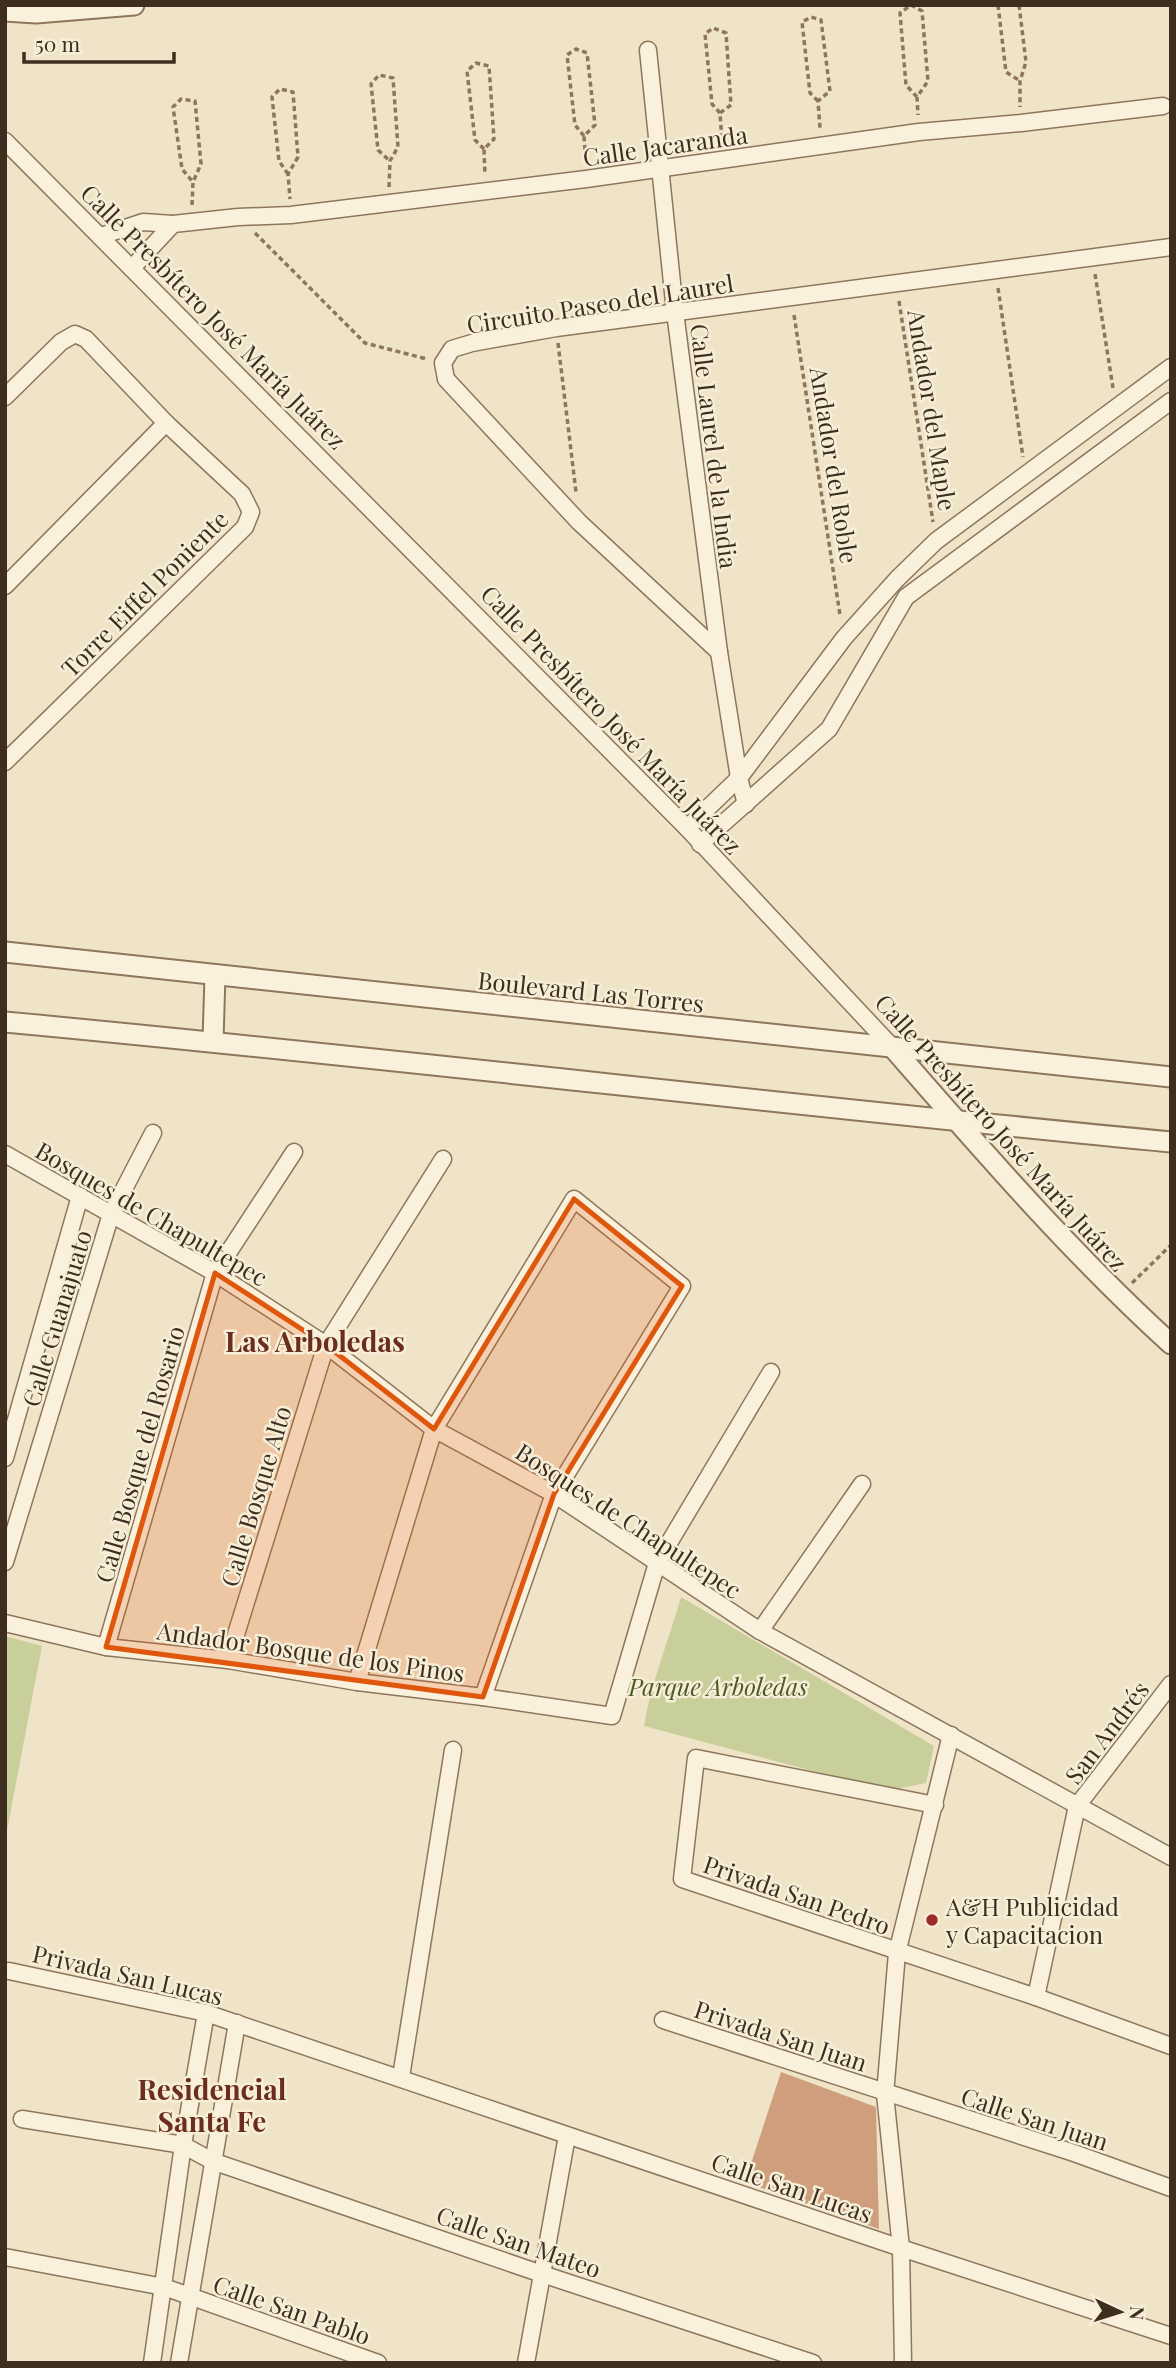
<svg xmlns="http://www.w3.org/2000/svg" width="1176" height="2368" font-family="'Playfair Display',serif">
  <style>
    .green { fill: #c9cf9b }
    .building { fill: #cf9f7d }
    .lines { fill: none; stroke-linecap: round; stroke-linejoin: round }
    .minor-casing { stroke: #8d765c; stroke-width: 19 }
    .tertiary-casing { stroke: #8d765c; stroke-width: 23 }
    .path { stroke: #8d765c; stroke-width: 3.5; stroke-dasharray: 5 3.5; stroke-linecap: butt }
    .minor { stroke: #faf1dc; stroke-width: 16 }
    .tertiary { stroke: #faf1dc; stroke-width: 19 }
    .marked { fill: #df570d; fill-opacity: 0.2; stroke: #df570d; stroke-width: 5; stroke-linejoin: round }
    .poi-dot { fill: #9e2a2b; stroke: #f7eed8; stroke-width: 2.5 }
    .labels { text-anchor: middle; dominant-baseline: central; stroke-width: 5; stroke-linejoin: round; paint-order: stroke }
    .street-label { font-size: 24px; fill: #3d2e20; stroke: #f7eed8 }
    .park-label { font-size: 24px; font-style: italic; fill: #4d5a26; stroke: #f7eed8 }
    .poi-label { font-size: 24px; fill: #3d2e20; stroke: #f7eed8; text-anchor: start }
    .quarter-label { font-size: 28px; font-weight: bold; fill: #6b2e1e; stroke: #f7eed8 }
  </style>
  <rect width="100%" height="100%" fill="#f0e4c8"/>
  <g class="green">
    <path d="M681,1597L934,1746L926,1783L887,1791L644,1726C651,1682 669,1640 681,1597Z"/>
    <polygon points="5,1636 42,1646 5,1841"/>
  </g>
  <polygon class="building" points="781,2072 876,2107 879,2229 745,2182"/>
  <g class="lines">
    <g class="minor-casing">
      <g id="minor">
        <polyline points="648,50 675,312 719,652 739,778 746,804"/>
        <polyline points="5,141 687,828 893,1048"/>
        <polyline points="101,236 143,222 173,224 238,217 291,215 586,179 919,132 1021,123 1163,106"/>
        <polyline points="132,268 173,224"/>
        <polyline points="5,397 61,342 75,334 86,339 166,423 242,494 251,512 245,527 5,762"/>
        <polyline points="5,586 166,423"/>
        <polyline points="719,652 579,522 446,379 443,363 452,349 472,343 556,328 1171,247"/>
        <polyline points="687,828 739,778 844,638 897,579 936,541 1171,367"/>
        <polyline points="700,844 829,729 906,597 1171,401"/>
        <polyline points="5,1154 215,1273 326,1345 434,1429 554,1494 760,1631 1171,1857"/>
        <polyline points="5,1458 80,1196"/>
        <polyline points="5,1562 111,1214 153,1133"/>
        <polyline points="5,1623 106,1647 228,1660 357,1682 483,1697 612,1716 657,1563 771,1372"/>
        <polyline points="760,1631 862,1484"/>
        <polyline points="106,1647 215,1273 294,1152"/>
        <polyline points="228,1660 326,1345 443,1159"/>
        <polyline points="357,1682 434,1429 574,1199 682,1286 554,1494 483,1697"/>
        <polyline points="935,1805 696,1758 682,1879 1036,1997 1171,2046"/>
        <polyline points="9,1971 206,2013 901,2248 1171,2336"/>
        <polyline points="1036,1997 1077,1806 1171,1684"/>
        <polyline points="663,2020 1074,2153 1171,2188"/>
        <polyline points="401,2077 453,1750"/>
        <polyline points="22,2119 183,2145 212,2161 542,2274 813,2363"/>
        <polyline points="5,2257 164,2287 378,2363"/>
        <polyline points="152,2363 183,2145 206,2013"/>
        <polyline points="179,2363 237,2023"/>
        <polyline points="526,2363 567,2136"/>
        <polyline points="903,2363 901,2248 885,2094 897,1953 951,1735"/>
      </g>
    </g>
    <g class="tertiary-casing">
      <g id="tertiary">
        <polyline points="5,11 36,13 134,5"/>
        <polyline points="5,952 1171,1077"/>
        <path d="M5,1022C394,1058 782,1105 1171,1142"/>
        <polyline points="213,1041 215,975"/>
        <path d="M893,1048C982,1150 1071,1253 1171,1344"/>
      </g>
    </g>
    <g class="path">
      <polyline points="998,5 1006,72 1020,81"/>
      <polyline points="1019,5 1026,62 1020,81 1020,107"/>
      <polyline points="917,97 906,85 900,13 911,5 922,11 928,81 917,97 918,115"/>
      <polyline points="818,101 810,93 802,22 811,17 821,20 830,91 818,101 820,128"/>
      <polyline points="720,113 712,104 705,34 713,28 726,33 731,105 720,113 722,141"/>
      <polyline points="584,136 575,125 567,55 576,49 587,53 595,125 584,136 586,163"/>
      <polyline points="484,149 475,140 467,71 476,63 489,66 494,139 484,149 485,175"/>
      <polyline points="288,174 279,161 272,97 280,89 293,92 298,157 288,174 290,199"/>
      <polyline points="389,187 390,161 398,147 393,78 379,75 371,84 378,150 390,161"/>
      <polyline points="192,205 193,182 201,164 195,101 181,99 173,107 182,169 193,182"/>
      <polyline points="255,233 365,343 427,359"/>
      <polyline points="1095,274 1113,388"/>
      <polyline points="998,288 1023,457"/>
      <polyline points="899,301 933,522"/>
      <polyline points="794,315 840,615"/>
      <polyline points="558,343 576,492"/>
      <polyline points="1132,1283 1171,1245"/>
    </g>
    <use href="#minor" class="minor"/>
    <use href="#tertiary" class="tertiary"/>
  </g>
  <path class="marked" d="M574,1199L682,1286L554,1494L483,1697L106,1647L215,1273L326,1345L434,1429Z"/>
  <circle class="poi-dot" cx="932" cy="1920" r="7"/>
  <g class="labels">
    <g class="street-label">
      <text transform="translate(665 145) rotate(-8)">Calle Jacaranda</text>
      <text transform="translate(600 303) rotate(-9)">Circuito Paseo del Laurel</text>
      <text transform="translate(214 316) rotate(45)">Calle Presbítero José María Juárez</text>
      <text transform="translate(933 410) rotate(81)">Andador del Maple</text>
      <text transform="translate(715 446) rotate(83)">Calle Laurel de la India</text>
      <text transform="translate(835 465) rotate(81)">Andador del Roble</text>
      <text transform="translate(144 593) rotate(-45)">Torre Eiffel Poniente</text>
      <text transform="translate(612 719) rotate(46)">Calle Presbítero José María Juárez</text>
      <text transform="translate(591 991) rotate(6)">Boulevard Las Torres</text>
      <text transform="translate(1002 1132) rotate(48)">Calle Presbítero José María Juárez</text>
      <text transform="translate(152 1213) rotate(30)">Bosques de Chapultepec</text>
      <text transform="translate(56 1318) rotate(-73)">Calle Guanajuato</text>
      <text transform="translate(139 1454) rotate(-74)">Calle Bosque del Rosario</text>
      <text transform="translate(255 1496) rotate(-73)">Calle Bosque Alto</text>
      <text transform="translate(629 1520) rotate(33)">Bosques de Chapultepec</text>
      <text transform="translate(311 1651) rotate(8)">Andador Bosque de los Pinos</text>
      <text transform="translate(1106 1732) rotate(-53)">San Andrés</text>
      <text transform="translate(797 1894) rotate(19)">Privada San Pedro</text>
      <text transform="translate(128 1974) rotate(13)">Privada San Lucas</text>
      <text transform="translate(781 2035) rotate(18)">Privada San Juan</text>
      <text transform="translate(1035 2118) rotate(18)">Calle San Juan</text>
      <text transform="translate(792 2187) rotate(19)">Calle San Lucas</text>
      <text transform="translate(519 2241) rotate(19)">Calle San Mateo</text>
      <text transform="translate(292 2309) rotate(19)">Calle San Pablo</text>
    </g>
    <g class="park-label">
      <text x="718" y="1686">Parque Arboledas</text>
    </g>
    <g class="poi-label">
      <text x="946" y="1906">A&amp;H Publicidad<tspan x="946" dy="28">y Capacitacion</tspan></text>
    </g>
    <g class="quarter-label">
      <text x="315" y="1340">Las Arboledas</text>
      <text x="212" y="2088">Residencial<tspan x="212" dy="32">Santa Fe</tspan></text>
    </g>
  </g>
  <rect width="1176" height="2368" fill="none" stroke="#3d2e20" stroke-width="14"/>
  <g transform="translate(1120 2312) rotate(94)" stroke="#f7eed8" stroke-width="5" paint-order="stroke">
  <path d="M0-5L12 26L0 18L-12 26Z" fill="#3d2e20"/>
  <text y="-10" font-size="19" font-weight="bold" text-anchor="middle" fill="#3d2e20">N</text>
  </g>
  <path d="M24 52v10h150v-10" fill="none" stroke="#3d2e20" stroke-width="3.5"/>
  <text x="35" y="52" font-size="21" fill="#3d2e20" stroke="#f7eed8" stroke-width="5" paint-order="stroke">50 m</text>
</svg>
